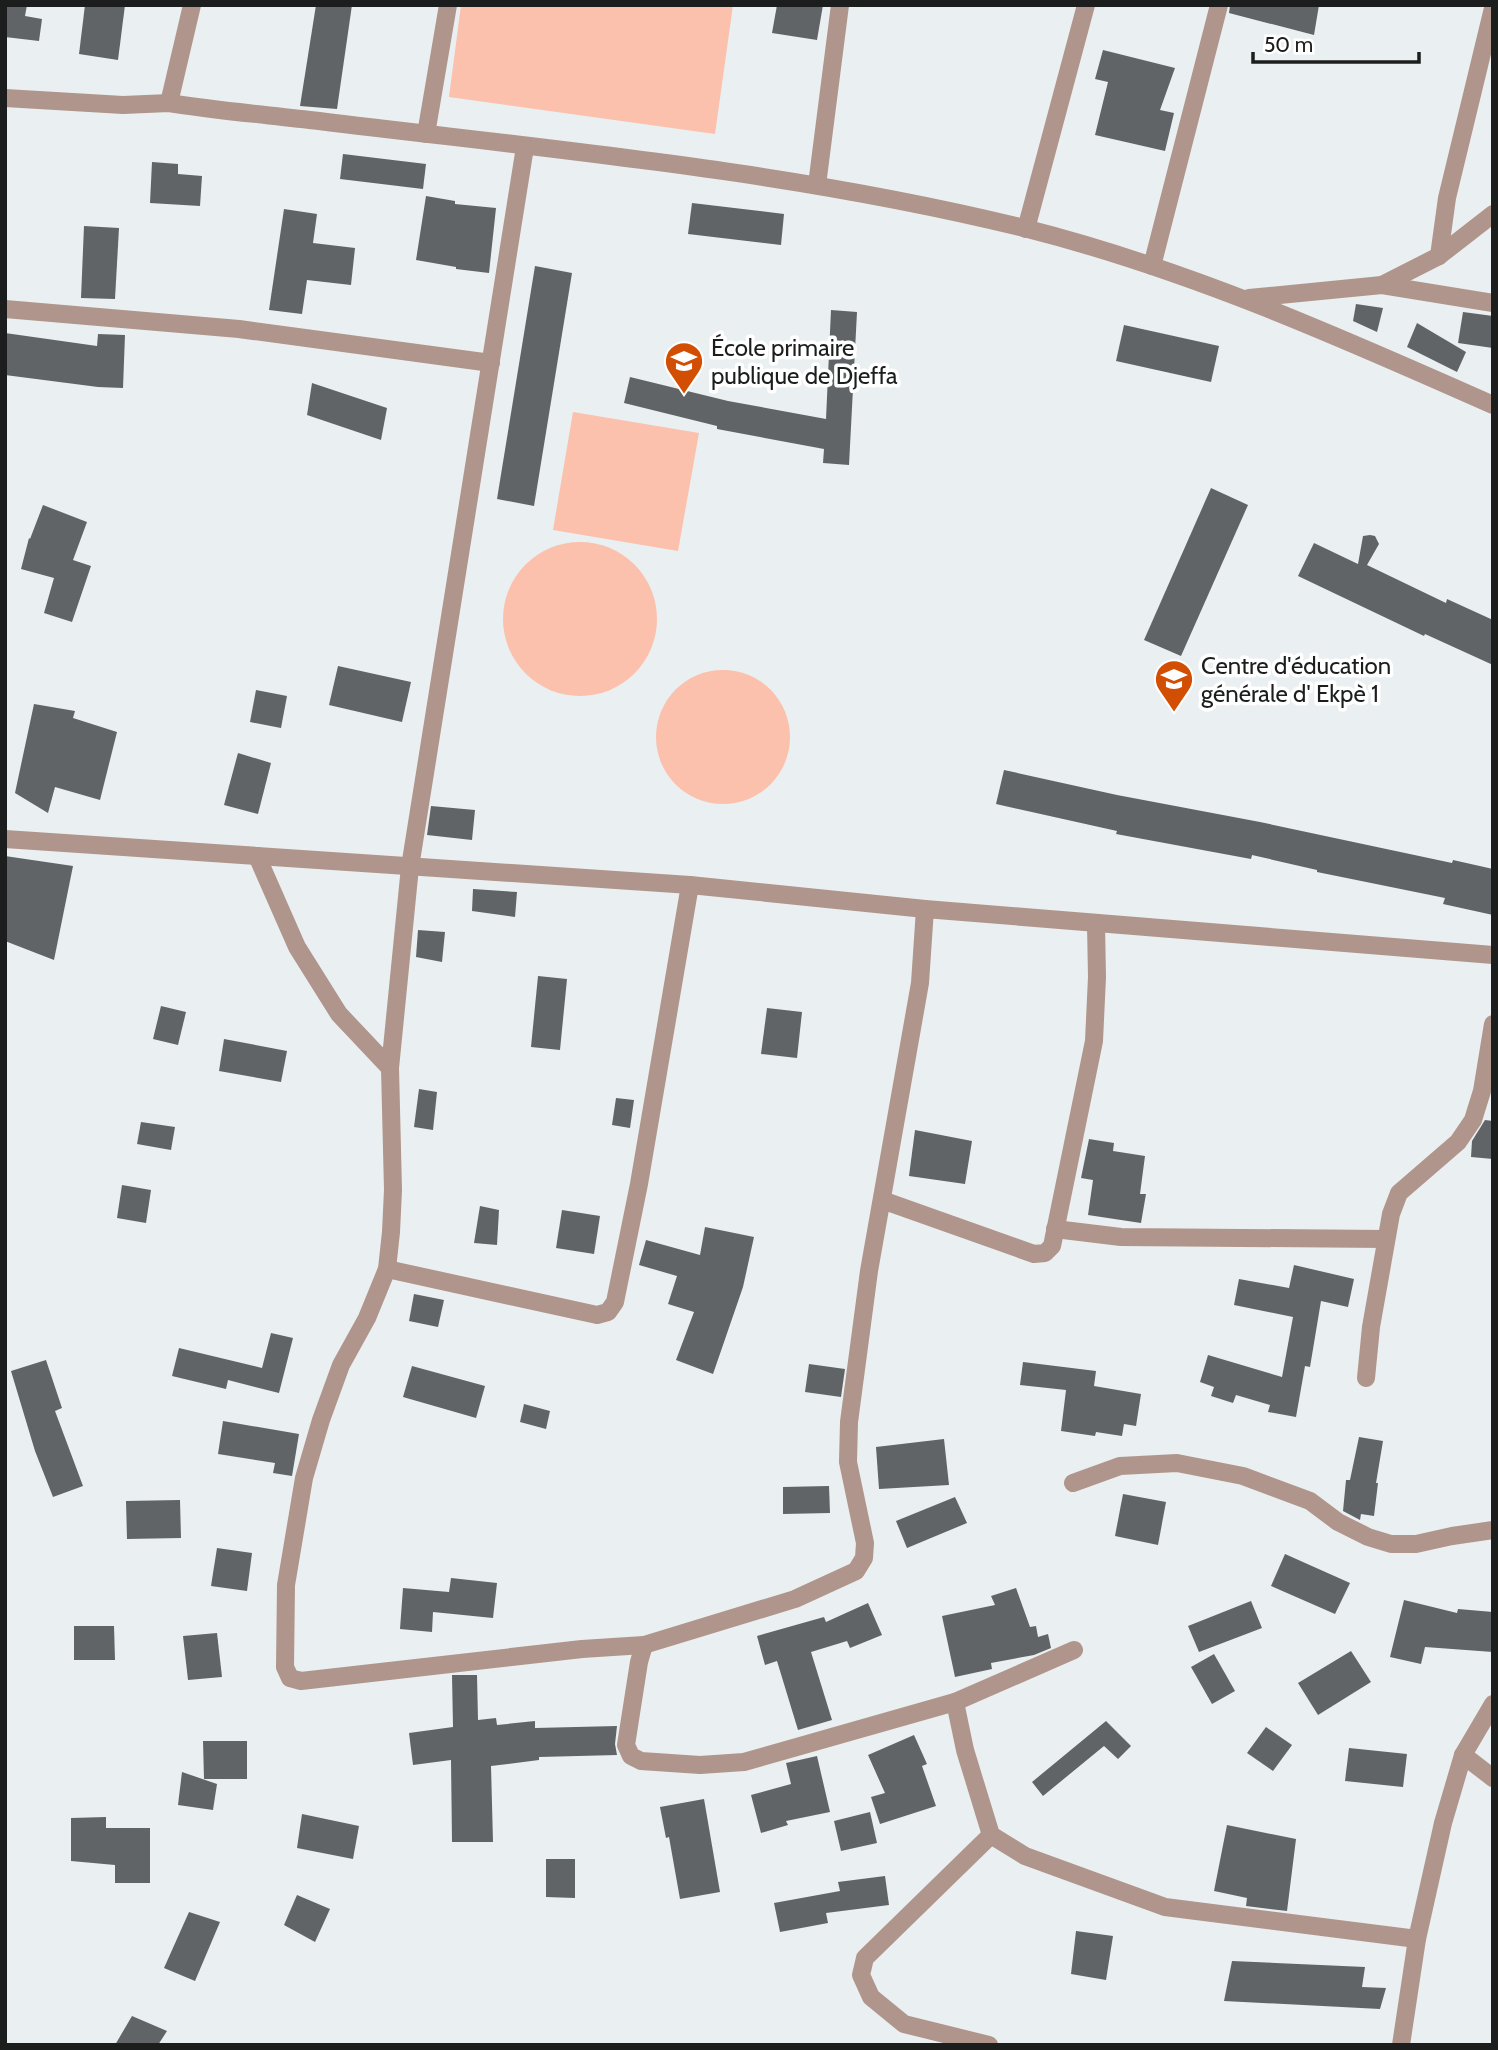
<svg xmlns="http://www.w3.org/2000/svg" width="1498" height="2050" font-family="Cabin,sans-serif">
  <style>
    .green { fill: #fbc1ac }
    .building { fill: #606466 }
    .lines { fill: none; stroke-linecap: round; stroke-linejoin: round }
    .minor { stroke: #af958b; stroke-width: 18 }
    .labels { text-anchor: middle; dominant-baseline: central; stroke-width: 7; stroke-linejoin: round; paint-order: stroke }
    .poi-label { font-size: 24px; fill: #1c1e1e; stroke: #fff; text-anchor: start }
  </style>
  <rect width="100%" height="100%" fill="#eaeff1"/>
  <g class="green">
    <polygon points="461,5 733,5 715,134 449,97"/>
    <polygon points="573,412 699,433 678,551 553,530"/>
    <circle cx="580" cy="619" r="77"/>
    <circle cx="723" cy="737" r="67"/>
  </g>
  <g class="building">
    <polygon points="5,5 27,5 25,16 42,19 39,41 5,37"/>
    <polygon points="85,5 125,5 118,60 79,54"/>
    <polygon points="316,5 352,5 337,109 300,106"/>
    <polygon points="777,5 823,5 817,40 772,33"/>
    <polygon points="1230,5 1319,5 1314,35 1229,13"/>
    <polygon points="1103,50 1175,68 1160,110 1174,113 1165,151 1095,135 1108,82 1095,79"/>
    <polygon points="343,154 426,164 423,189 340,179"/>
    <polygon points="152,162 178,164 178,174 202,176 200,206 150,203"/>
    <polygon points="426,196 455,201 455,204 496,208 489,273 456,269 456,267 416,260"/>
    <polygon points="692,203 784,214 781,245 688,234"/>
    <polygon points="284,209 317,214 313,243 355,248 351,285 307,280 302,314 269,310"/>
    <polygon points="84,226 119,228 115,299 81,298"/>
    <polygon points="535,266 572,273 534,506 497,499"/>
    <polygon points="1356,304 1383,308 1377,332 1353,321"/>
    <polygon points="831,310 857,312 849,465 823,463 824,449 717,429 717,426 624,403 630,377 728,401 826,419"/>
    <polygon points="1463,312 1493,316 1493,348 1458,343"/>
    <polygon points="1417,323 1466,352 1457,372 1407,347"/>
    <polygon points="1124,325 1219,346 1211,382 1116,361"/>
    <polygon points="5,333 97,346 98,334 125,335 123,388 98,387 5,375"/>
    <polygon points="312,383 387,408 381,440 307,415"/>
    <polygon points="1211,488 1248,505 1181,656 1144,640"/>
    <polygon points="43,505 87,522 73,560 91,566 72,622 44,613 54,578 21,569 29,538 30,539"/>
    <polygon points="1370,535 1375,536 1379,544 1367,565 1446,603 1447,599 1493,620 1493,665 1425,634 1424,636 1298,576 1314,543 1358,564 1363,536"/>
    <polygon points="338,666 411,682 402,722 329,705"/>
    <polygon points="256,690 287,696 281,728 250,722"/>
    <polygon points="34,704 75,711 73,718 117,732 100,800 55,787 48,813 15,793"/>
    <polygon points="238,753 271,763 258,814 224,805"/>
    <polygon points="1004,770 1117,795 1260,822 1452,863 1453,860 1493,869 1493,915 1443,904 1445,898 1317,872 1317,870 1252,855 1251,859 1116,834 1117,831 996,804"/>
    <polygon points="431,806 475,810 472,840 427,835"/>
    <polygon points="5,856 73,866 54,960 5,941"/>
    <polygon points="473,889 517,892 515,917 472,911"/>
    <polygon points="418,930 445,932 442,962 416,957"/>
    <polygon points="538,976 567,979 560,1050 531,1047"/>
    <polygon points="161,1006 186,1012 178,1045 153,1039"/>
    <polygon points="767,1008 802,1012 797,1058 761,1054"/>
    <polygon points="224,1039 287,1051 281,1082 219,1071"/>
    <polygon points="419,1089 437,1092 433,1130 414,1127"/>
    <polygon points="616,1098 634,1100 630,1128 612,1125"/>
    <polygon points="1485,1120 1493,1121 1493,1159 1471,1157 1472,1141"/>
    <polygon points="141,1122 175,1127 171,1150 137,1144"/>
    <polygon points="915,1130 972,1141 965,1184 909,1176"/>
    <polygon points="1089,1139 1114,1143 1113,1151 1145,1156 1140,1194 1146,1194 1141,1223 1088,1215 1093,1180 1081,1178"/>
    <polygon points="122,1185 151,1190 146,1223 117,1218"/>
    <polygon points="480,1206 499,1210 497,1245 474,1243"/>
    <polygon points="562,1210 600,1216 594,1254 556,1248"/>
    <polygon points="705,1227 754,1237 743,1287 713,1374 676,1360 694,1312 668,1304 677,1276 639,1265 646,1240 700,1255"/>
    <polygon points="1294,1265 1354,1279 1348,1307 1321,1301 1310,1367 1305,1366 1296,1417 1268,1412 1270,1405 1236,1395 1233,1403 1211,1396 1214,1387 1200,1382 1208,1355 1282,1377 1293,1317 1234,1305 1239,1279 1289,1288"/>
    <polygon points="414,1294 444,1300 438,1327 409,1321"/>
    <polygon points="271,1333 293,1338 279,1393 228,1380 226,1389 172,1376 179,1348 262,1368"/>
    <polygon points="46,1360 62,1408 55,1411 83,1486 53,1497 35,1451 11,1371"/>
    <polygon points="1023,1362 1096,1371 1094,1386 1141,1394 1136,1426 1124,1424 1122,1436 1096,1432 1095,1436 1061,1431 1066,1390 1020,1385"/>
    <polygon points="809,1364 845,1369 841,1397 805,1392"/>
    <polygon points="412,1366 485,1386 476,1418 403,1397"/>
    <polygon points="524,1404 550,1411 546,1429 520,1422"/>
    <polygon points="223,1421 299,1434 292,1476 273,1473 275,1463 218,1454"/>
    <polygon points="1359,1437 1383,1441 1376,1483 1378,1483 1374,1516 1361,1514 1360,1520 1343,1511 1346,1480 1350,1480"/>
    <polygon points="944,1439 949,1485 879,1489 876,1447"/>
    <polygon points="829,1486 830,1513 783,1514 783,1487"/>
    <polygon points="1123,1494 1166,1502 1158,1545 1115,1536"/>
    <polygon points="955,1497 967,1523 907,1548 896,1521"/>
    <polygon points="180,1500 181,1538 127,1539 126,1501"/>
    <polygon points="217,1548 252,1553 247,1591 211,1586"/>
    <polygon points="1285,1554 1350,1583 1335,1614 1271,1586"/>
    <polygon points="451,1578 497,1583 493,1618 433,1612 432,1632 400,1629 403,1588 449,1592"/>
    <polygon points="1016,1588 1030,1627 1036,1626 1038,1637 1048,1634 1051,1648 1034,1655 991,1663 992,1669 955,1677 942,1616 995,1605 991,1596"/>
    <polygon points="1404,1600 1457,1613 1458,1609 1493,1612 1493,1652 1425,1647 1421,1664 1390,1657"/>
    <polygon points="1251,1601 1262,1628 1199,1652 1188,1626"/>
    <polygon points="868,1603 882,1635 850,1648 847,1641 811,1652 832,1720 798,1730 777,1661 765,1665 757,1636 824,1617 826,1622"/>
    <polygon points="74,1626 114,1626 115,1660 74,1660"/>
    <polygon points="217,1633 222,1677 188,1680 183,1636"/>
    <polygon points="1351,1651 1371,1682 1318,1715 1298,1683"/>
    <polygon points="1214,1654 1235,1691 1212,1704 1191,1667"/>
    <polygon points="452,1675 477,1675 478,1720 496,1718 497,1725 535,1721 535,1728 617,1726 615,1744 617,1755 539,1757 539,1760 491,1766 493,1842 452,1842 451,1760 413,1765 409,1733 453,1727"/>
    <polygon points="1106,1721 1131,1746 1118,1759 1104,1746 1043,1796 1032,1782"/>
    <polygon points="1266,1727 1292,1745 1273,1771 1247,1753"/>
    <polygon points="914,1735 927,1764 922,1766 936,1806 880,1824 871,1797 885,1793 868,1755"/>
    <polygon points="203,1741 247,1741 247,1779 204,1779"/>
    <polygon points="1349,1748 1407,1754 1403,1787 1345,1781"/>
    <polygon points="817,1756 830,1812 786,1821 788,1825 761,1833 751,1795 791,1784 786,1763"/>
    <polygon points="182,1772 217,1784 213,1810 178,1805"/>
    <polygon points="704,1799 720,1892 680,1899 669,1837 666,1838 660,1807"/>
    <polygon points="870,1812 877,1843 841,1851 834,1821"/>
    <polygon points="302,1814 359,1826 353,1859 297,1848"/>
    <polygon points="106,1817 106,1828 150,1828 150,1883 115,1883 115,1865 71,1861 71,1818"/>
    <polygon points="1227,1825 1296,1839 1287,1911 1246,1906 1247,1898 1214,1891"/>
    <polygon points="546,1859 575,1859 575,1898 546,1897"/>
    <polygon points="885,1876 889,1905 826,1913 828,1923 780,1932 774,1903 840,1891 838,1882"/>
    <polygon points="297,1895 330,1909 315,1942 284,1925"/>
    <polygon points="189,1912 220,1922 195,1981 164,1968"/>
    <polygon points="1076,1931 1113,1936 1106,1980 1071,1974"/>
    <polygon points="1232,1961 1365,1967 1362,1987 1386,1988 1380,2009 1224,2001"/>
    <polygon points="132,2016 167,2031 158,2045 115,2045"/>
  </g>
  <g class="lines">
    <g class="minor">
      <path d="M5,98L123,105L169,103C219,111 269,115 319,121C555,150 793,171 1024,228C1187,269 1340,337 1493,405"/>
      <polyline points="169,103 192,5"/>
      <polyline points="426,134 448,5"/>
      <polyline points="525,147 410,867 390,1068 393,1190 391,1232 387,1269 367,1318 341,1365 321,1420 304,1478 286,1585 285,1667 290,1678 301,1681 582,1649 644,1645 795,1599 856,1571 864,1558 865,1543 848,1462 849,1422 869,1271 920,983 925,909"/>
      <polyline points="817,185 840,5"/>
      <polyline points="1026,229 1086,5"/>
      <polyline points="1439,256 1447,198 1493,8"/>
      <polyline points="1152,266 1219,5"/>
      <polyline points="1382,285 1439,256 1493,214"/>
      <polyline points="1249,298 1382,285 1493,303"/>
      <polyline points="5,309 239,329 491,363"/>
      <polyline points="5,839 690,885 925,909 1493,955"/>
      <polyline points="257,856 297,947 339,1014 390,1068"/>
      <polyline points="882,1200 1034,1254 1045,1253 1052,1246 1094,1041 1097,977 1096,924"/>
      <polyline points="1055,1229 1121,1237 1386,1239"/>
      <polyline points="387,1269 597,1315 608,1312 615,1302 639,1184 690,885"/>
      <polyline points="1366,1378 1371,1327 1391,1214 1399,1193 1458,1142 1473,1120 1482,1091 1493,1024"/>
      <polyline points="1073,1483 1120,1466 1177,1463 1243,1476 1310,1501 1338,1522 1368,1537 1391,1544 1416,1544 1452,1536 1493,1530"/>
      <polyline points="644,1645 639,1662 626,1745 631,1756 641,1761 700,1765 744,1762 955,1702 1074,1650"/>
      <polyline points="955,1702 965,1750 991,1835 1025,1856 1165,1907 1417,1939"/>
      <polyline points="1463,1755 1493,1778"/>
      <polyline points="989,2045 904,2024 871,1997 861,1975 865,1958 991,1835"/>
      <polyline points="1401,2045 1417,1939 1443,1823 1463,1755 1493,1704"/>
    </g>
  </g>
  <defs>
    <g id="school-pin" transform="scale(2.0125)"><path d="M0 17L-7.5 6A9.5 9.5 0 1 1 7.5 6Z" fill="#d24e02" stroke="#fff"/><path d="M0-5L7-2L0 1L-7-2ZM-4 1L0 2.5L4 1V4Q0 6-4 4Z" fill="#fff"/></g>
    <g id="university-pin" transform="scale(2.0125)"><path d="M0 17L-7.5 6A9.5 9.5 0 1 1 7.5 6Z" fill="#d24e02" stroke="#fff"/><path d="M0-5L7-2L0 1L-7-2ZM-4 1L0 2.5L4 1V4Q0 6-4 4Z" fill="#fff"/></g>
  </defs>
  <g fill-rule="evenodd">
    <use href="#school-pin" x="684" y="361"/>
    <use href="#university-pin" x="1174" y="679"/>
  </g>
  <g class="labels">
    <g class="poi-label">
      <text x="711" y="347">École primaire<tspan x="711" dy="28">publique de Djeffa</tspan></text>
      <text x="1201" y="665">Centre d'éducation<tspan x="1201" dy="28">générale d' Ekpè 1</tspan></text>
    </g>
  </g>
  <rect width="1498" height="2050" fill="none" stroke="#1c1e1e" stroke-width="14"/>
  <path d="M1253 52v10h166v-10" fill="none" stroke="#1c1e1e" stroke-width="3.5"/>
  <text x="1264" y="52" font-size="21" fill="#1c1e1e" stroke="#ffffff" stroke-width="5" paint-order="stroke">50 m</text>
</svg>
